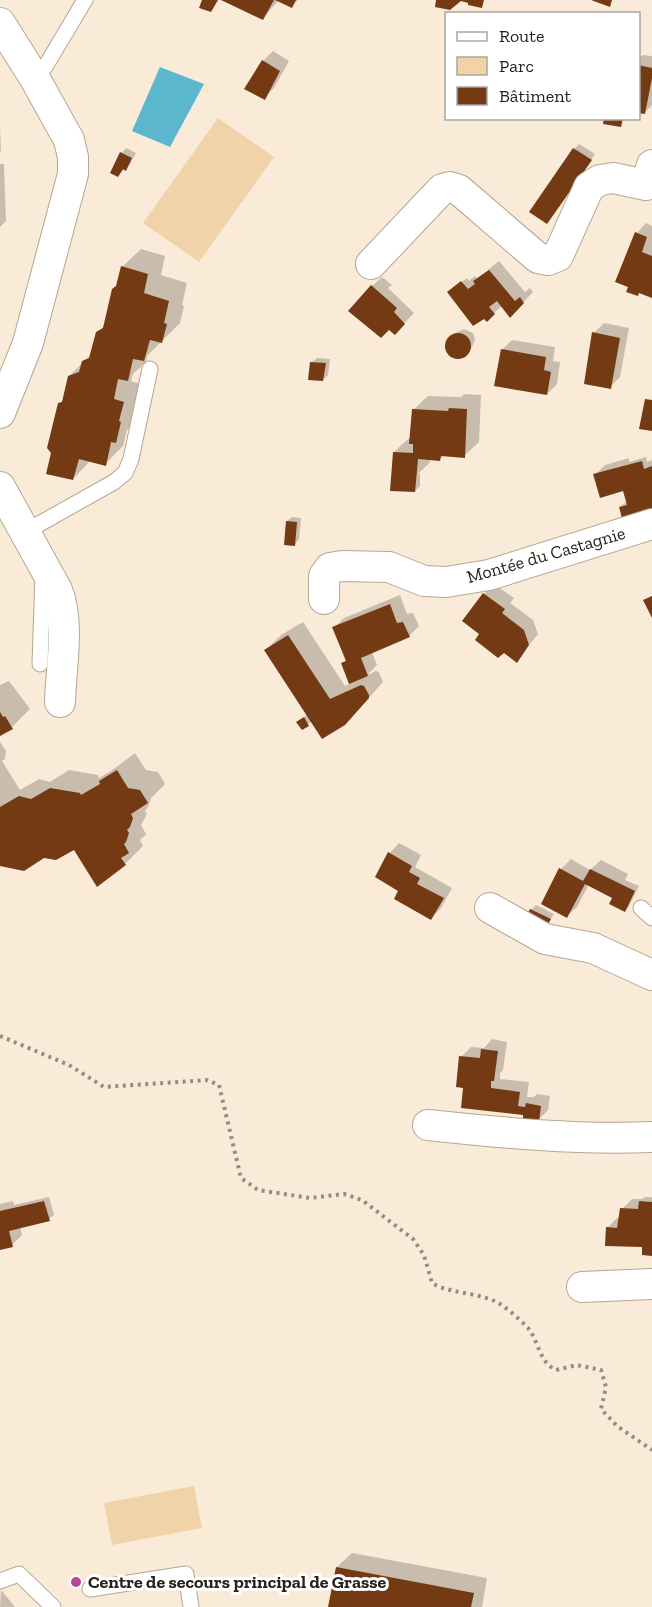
<svg xmlns="http://www.w3.org/2000/svg" width="652" height="1607" font-family="'Zilla Slab',serif">
  <style>
    .green { fill: #f1d3aa }
    .water { fill: #5ab7ce }
    .shadow { fill: #0003 }
    .building { fill: #733a14 }
    .lines { fill: none; stroke-linecap: round; stroke-linejoin: round }
    .service-casing { stroke: #b4a693; stroke-width: 17 }
    .minor-casing { stroke: #b4a693; stroke-width: 32 }
    .path { stroke: #978d7f; stroke-width: 4; stroke-dasharray: 3 4.5; stroke-linecap: butt }
    .service { stroke: #fff; stroke-width: 15 }
    .minor { stroke: #fff; stroke-width: 30 }
    .poi-dot { fill: #ba449b; stroke: #fff; stroke-width: 2 }
    .labels { text-anchor: middle; dominant-baseline: central; stroke-width: 6; stroke-linejoin: round; paint-order: stroke }
    .street-label { font-size: 18px; fill: #27221b; stroke: #fff }
    .poi-label { font-size: 18px; font-weight: bold; fill: #27221b; stroke: #fff; text-anchor: start }
  </style>
  <rect width="100%" height="100%" fill="#faebd8"/>
  <g class="green">
    <polygon points="218,118 274,157 199,262 143,223"/>
    <polygon points="194,1486 202,1528 112,1545 104,1503"/>
  </g>
  <polygon class="water" points="160,67 204,84 170,147 132,131"/>
  <g class="shadow">
    <polygon points="224,0 298,0 292,6 279,0 263,18"/>
    <polygon points="273,51 289,61 274,88 264,98 263,61"/>
    <polygon points="643,55 652,56 652,105 644,113 638,111 638,59"/>
    <polygon points="0,128 1,151 0,152"/>
    <polygon points="579,144 595,154 551,217 574,149"/>
    <polygon points="126,148 136,153 130,164 118,175 112,172 122,153"/>
    <polygon points="0,164 4,164 6,221 0,227"/>
    <polygon points="646,223 652,226 652,296 637,233"/>
    <polygon points="141,249 165,256 161,275 187,283 182,305 184,306 180,323 147,356 146,362 133,374 131,381 141,384 134,423 127,430 123,446 105,464 91,460 73,479 59,404 65,398 69,376 92,354 97,333 105,325 122,267"/>
    <polygon points="499,261 525,292 530,288 533,292 520,306 502,306 494,313 454,288 467,278 469,281 475,276 477,279"/>
    <polygon points="382,277 392,285 388,288 414,313 395,333 372,286"/>
    <polygon points="604,323 629,328 620,377 610,387 594,333"/>
    <polygon points="464,329 473,333 475,340 471,349 466,354 459,357 450,354 447,345 457,332"/>
    <polygon points="512,340 555,347 553,361 560,362 557,384 547,394 502,350"/>
    <polygon points="317,358 330,359 328,375 323,380 312,362"/>
    <polygon points="464,394 481,395 479,442 464,456 444,455 440,459 430,458 430,462 418,474 420,474 420,486 415,491 394,452 409,438 411,438 413,410 428,396 461,397"/>
    <polygon points="646,457 647,462 652,460 652,512 620,507 627,501 624,489 595,475 605,465 629,458 629,462"/>
    <polygon points="292,517 301,518 299,539 295,544 287,521"/>
    <polygon points="494,584 514,598 510,603 533,620 538,634 516,661 481,633 484,594"/>
    <polygon points="400,595 407,614 413,613 419,626 409,636 372,652 377,665 367,675 376,671 379,672 383,682 359,709 312,721 308,724 298,722 308,714 266,650 281,635 303,622 345,686 351,683 343,663 347,659 334,628 344,618"/>
    <polygon points="9,681 30,709 12,727 0,734 0,685"/>
    <polygon points="0,742 6,751 5,759 2,761 20,790 39,779 50,782 69,770 98,775 99,778 111,771 135,753 146,770 158,772 165,784 151,798 148,807 145,811 147,814 141,825 146,834 140,840 143,846 125,864 75,847 44,856 0,865"/>
    <polygon points="399,843 421,855 415,867 452,888 441,908 431,918 400,890 390,853"/>
    <polygon points="571,859 590,870 601,860 628,874 625,880 639,886 629,906 625,911 617,892 589,884 577,907 567,916 561,869"/>
    <polygon points="536,905 554,914 546,926 531,910"/>
    <polygon points="492,1039 507,1042 503,1070 500,1073 500,1079 529,1082 527,1097 534,1097 537,1094 550,1096 548,1110 538,1120 465,1087 461,1057 471,1047 484,1048"/>
    <polygon points="49,1197 54,1215 49,1219 20,1227 22,1235 12,1245 0,1248 0,1204 13,1201 14,1205"/>
    <polygon points="645,1197 652,1197 652,1254 644,1246 607,1228 617,1218 620,1218 622,1209 632,1199 642,1199"/>
    <polygon points="352,1553 487,1578 482,1607 339,1607 337,1567"/>
    <polygon points="1,1590 15,1607 0,1607"/>
  </g>
  <g class="building">
    <polygon points="202,0 218,0 211,12 199,8"/>
    <polygon points="221,0 274,0 263,20"/>
    <polygon points="275,0 296,0 292,8"/>
    <polygon points="436,0 484,0 482,8 468,5 468,3 461,1 450,10 435,7"/>
    <polygon points="591,0 612,0 610,7"/>
    <polygon points="262,60 280,71 265,100 244,89"/>
    <polygon points="638,65 652,68 652,78 645,114 638,113"/>
    <polygon points="604,118 623,118 621,127 603,124"/>
    <polygon points="573,148 592,160 547,224 529,212"/>
    <polygon points="120,152 132,158 126,171 123,169 118,177 110,173"/>
    <polygon points="635,232 647,237 642,252 652,256 652,298 639,293 638,296 626,292 628,287 615,282"/>
    <polygon points="121,266 148,274 144,293 169,301 164,323 167,324 162,343 150,340 144,361 133,359 128,381 118,379 114,399 124,402 119,421 121,422 116,443 111,442 106,466 79,459 73,480 46,474 51,453 47,448 58,403 62,402 68,376 79,372 82,361 89,358 96,332 103,328 112,289 116,286"/>
    <polygon points="489,270 515,301 520,297 524,303 510,318 497,301 489,307 495,314 487,322 484,319 473,326 447,292 461,281 468,289 475,284 473,281"/>
    <polygon points="371,285 397,308 394,312 405,324 395,335 389,330 381,338 348,311"/>
    <polygon points="592,332 620,338 611,389 584,384"/>
    <circle cx="458" cy="346" r="13"/>
    <polygon points="501,349 546,357 544,370 551,372 547,395 494,386"/>
    <polygon points="310,362 326,363 323,381 308,380"/>
    <polygon points="645,399 652,400 652,431 639,429"/>
    <polygon points="449,408 467,409 465,458 441,456 440,461 418,459 415,492 390,491 393,452 413,453 413,444 409,444 412,409 448,411"/>
    <polygon points="642,461 644,469 652,466 652,513 623,522 619,507 627,505 623,491 600,498 593,474"/>
    <polygon points="286,521 297,522 295,546 284,545"/>
    <polygon points="483,593 505,609 502,613 524,630 529,645 517,663 504,653 498,658 475,640 479,634 462,621"/>
    <polygon points="652,596 652,618 643,600"/>
    <polygon points="390,604 397,623 403,622 410,637 361,658 368,676 349,684 341,663 346,661 332,627"/>
    <polygon points="288,635 330,699 361,685 364,686 369,695 369,698 345,725 322,739 264,650"/>
    <polygon points="0,712 3,717 5,716 13,729 0,736"/>
    <polygon points="304,717 309,726 302,730 296,722"/>
    <polygon points="117,770 128,788 140,790 148,803 131,814 133,818 130,827 127,830 129,833 126,842 124,844 129,853 121,858 126,865 97,887 74,850 56,860 44,858 24,871 0,866 0,807 19,796 31,799 50,788 80,793 81,795 100,784 99,781"/>
    <polygon points="388,852 412,866 409,872 420,878 417,884 444,898 431,920 394,899 398,891 375,877"/>
    <polygon points="559,868 583,881 590,869 635,891 625,912 609,904 612,898 585,884 567,918 541,904"/>
    <polygon points="530,909 551,919 546,928 525,918"/>
    <polygon points="481,1049 498,1051 494,1081 491,1081 491,1088 520,1092 518,1106 525,1107 526,1103 541,1106 539,1122 523,1121 523,1115 461,1108 463,1088 456,1087 459,1056 480,1058"/>
    <polygon points="44,1201 50,1221 9,1231 13,1247 0,1250 0,1211"/>
    <polygon points="639,1201 652,1202 652,1256 642,1255 642,1247 605,1246 606,1227 617,1228 620,1208 638,1209"/>
    <polygon points="336,1567 474,1593 471,1607 328,1607"/>
  </g>
  <g class="lines">
    <g class="service-casing">
      <g id="service">
        <polyline points="34,77 45,67 85,0"/>
        <polyline points="25,532 114,482 125,473 131,459 150,369"/>
        <polyline points="40,664 43,574"/>
        <polyline points="641,908 652,918"/>
        <polyline points="0,1581 19,1574 53,1607"/>
        <polyline points="90,1589 186,1574 191,1607"/>
      </g>
    </g>
    <g class="minor-casing">
      <g id="minor">
        <polyline points="0,23 34,77 69,140 73,157 73,174 28,343 0,413"/>
        <polyline points="371,264 442,189 450,187 459,190 538,258 548,260 558,256 589,187 600,180 613,178 646,185 652,165"/>
        <path d="M0,487L57,590C70,622 61,667 60,702"/>
        <polyline points="324,599 324,576 330,568 342,566 389,567 424,581 446,582 489,575 652,524"/>
        <polyline points="490,908 545,939 593,948 652,975"/>
        <path d="M428,1125C503,1133 576,1140 652,1137"/>
        <polyline points="582,1287 652,1284"/>
      </g>
    </g>
    <path class="path" d="M0,1036L69,1065L104,1087L207,1080L219,1085L241,1178L258,1190L310,1198L344,1194L362,1200L413,1239L424,1255L432,1283C454,1296 487,1291 507,1309C514,1314 522,1322 528,1328C539,1342 539,1362 556,1370L577,1365L601,1370L606,1387L601,1409L617,1426L652,1450"/>
    <use href="#service" class="service"/>
    <use href="#minor" class="minor"/>
  </g>
  <circle class="poi-dot" cx="76" cy="1582" r="6"/>
  <g class="labels">
    <g class="street-label">
      <text transform="translate(546 555) rotate(-16)">Montée du Castagnie</text>
    </g>
    <g class="poi-label">
      <text x="88" y="1582">Centre de secours principal de Grasse</text>
    </g>
  </g>
  <rect x="445" y="12" width="195" height="108" fill="#ffffff" stroke="#a9a7a4" stroke-width="1.5"/>
  <rect x="457" y="32" width="30" height="9" fill="#ffffff" stroke="#a9a7a4" stroke-width="1.5"/>
  <text x="499" y="42" font-size="18" fill="#27221b">Route</text>
  <rect x="457" y="57" width="30" height="18" fill="#f1d3aa" stroke="#a9a7a4" stroke-width="1.5"/>
  <text x="499" y="72" font-size="18" fill="#27221b">Parc</text>
  <rect x="457" y="87" width="30" height="18" fill="#733a14" stroke="#a9a7a4" stroke-width="1.5"/>
  <text x="499" y="102" font-size="18" fill="#27221b">Bâtiment</text>
</svg>
